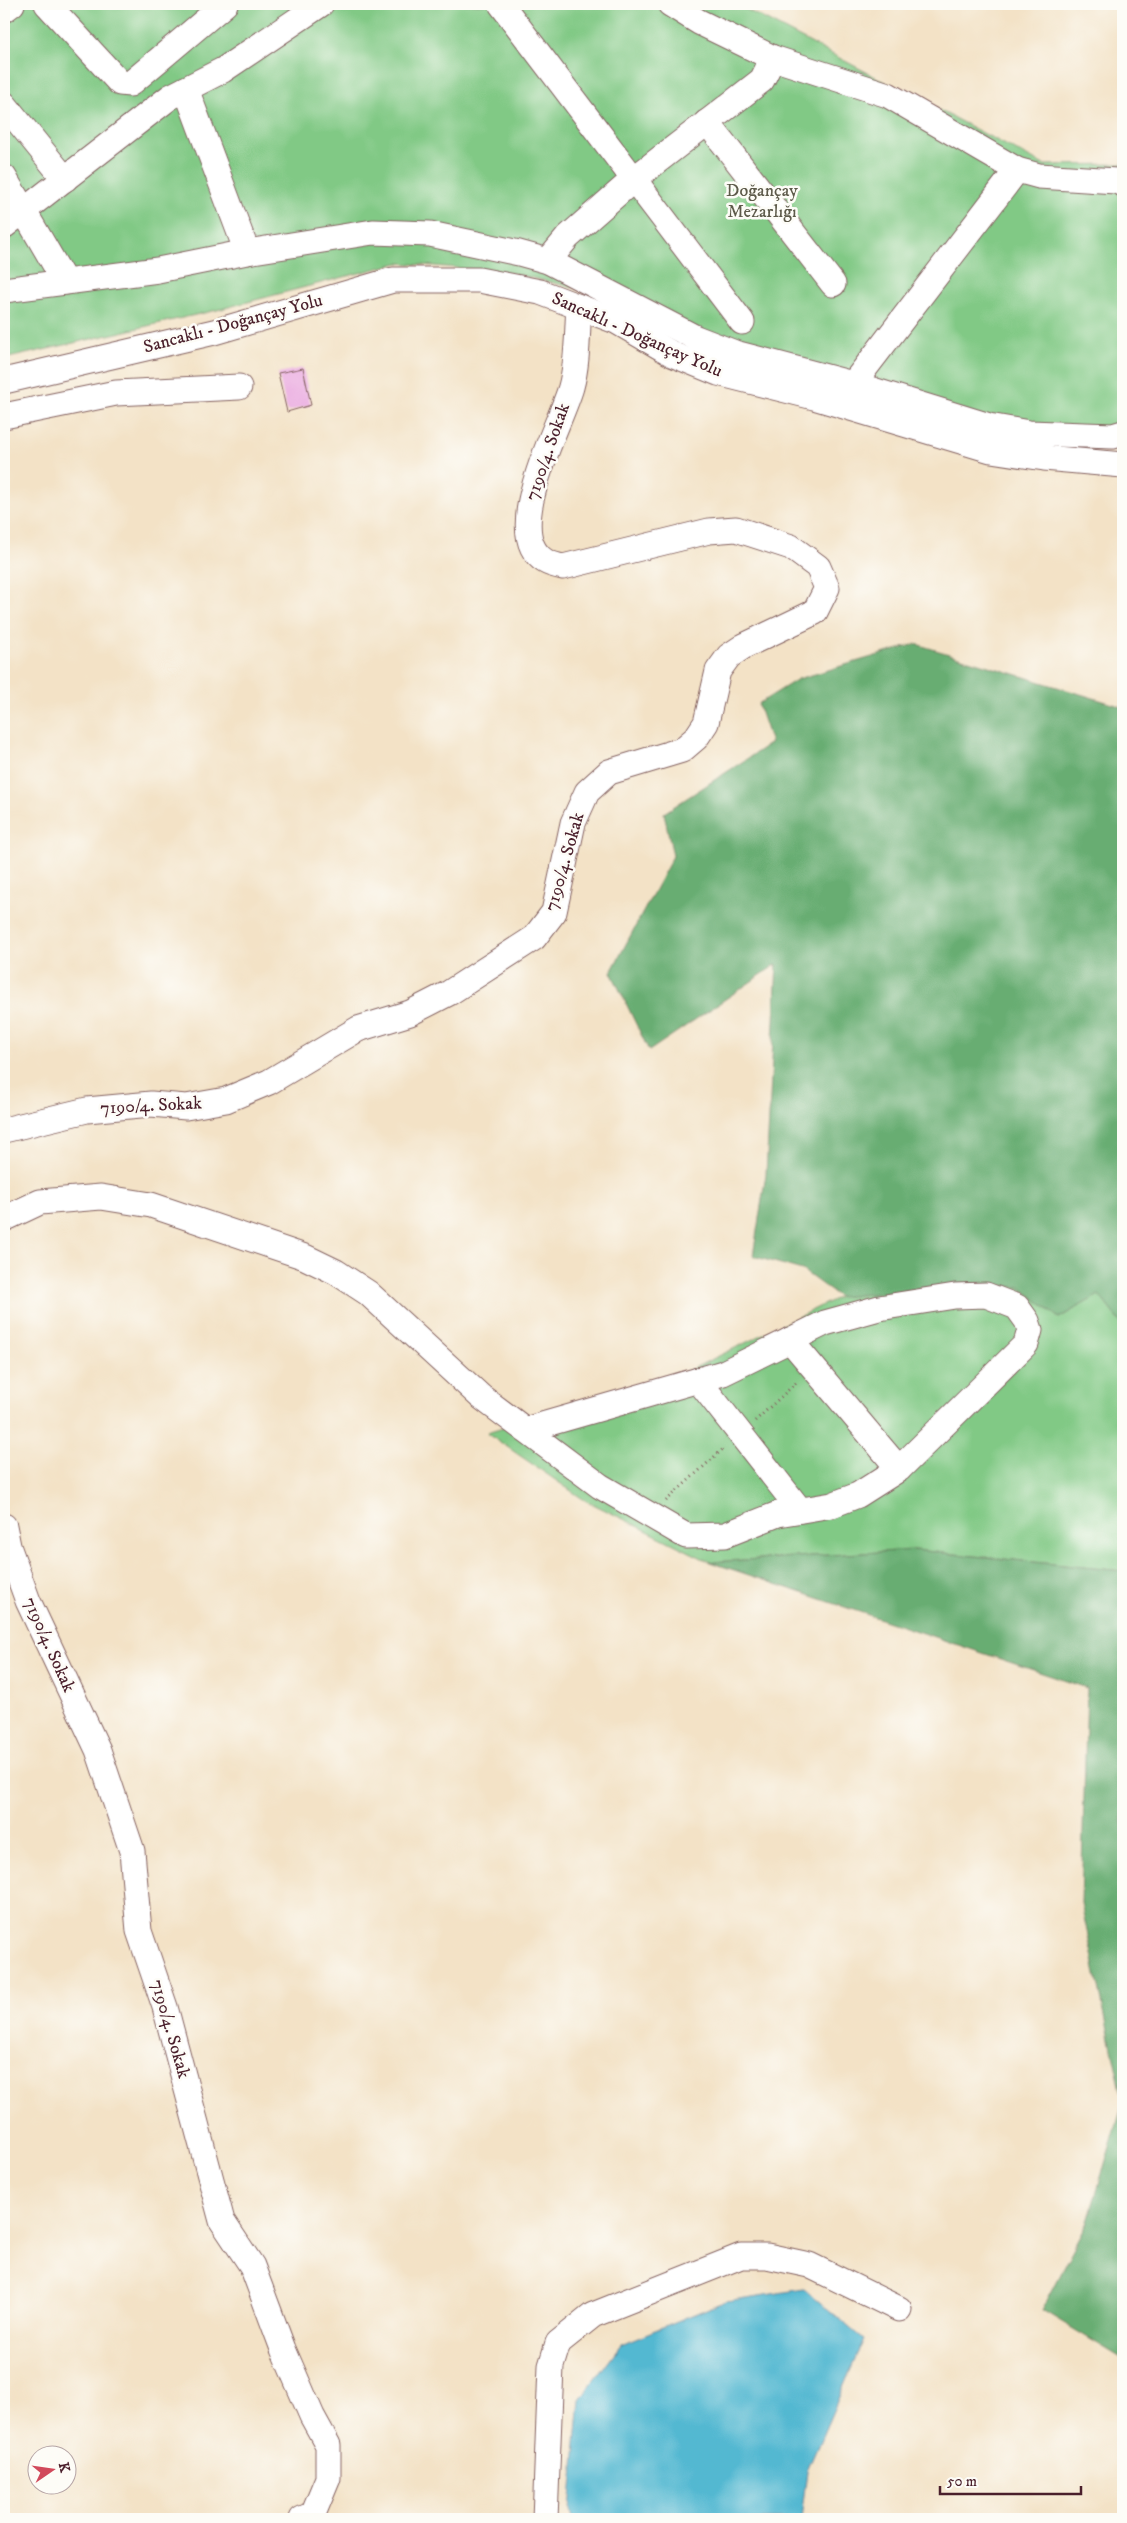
<svg xmlns="http://www.w3.org/2000/svg" width="1127" height="2523" font-family="'IM FELL DW Pica',serif">
  <style>
    .green { fill: #81c985; stroke: #667458 }
    .forest { fill: #68ad72; stroke: #59664e }
    .water { fill: #53b8d1; stroke: #4e6c7e }
    .building { fill: #e9a6df }
    .lines { fill: none; stroke-linecap: round; stroke-linejoin: round }
    .minor-casing { stroke: #856361; stroke-width: 27 }
    .path { stroke: #856361; stroke-width: 3; stroke-dasharray: 1 4; stroke-linecap: butt }
    .minor { stroke: #fff; stroke-width: 25 }
    .labels { text-anchor: middle; dominant-baseline: central; stroke-width: 5; stroke-linejoin: round; paint-order: stroke }
    .park-label { font-size: 18px; fill: #5d5a4a; stroke: #fdfcf7 }
    .street-label { font-size: 18px; fill: #4a1f2b; stroke: #fdfcf7 }
  </style>
  <rect width="100%" height="100%" fill="#fdfcf7"/>
  <filter id="ink" filterUnits="userSpaceOnUse"><feTurbulence type="fractalNoise" baseFrequency=".02" numOctaves="2"/><feDisplacementMap in="SourceGraphic" scale="10" xChannelSelector="R" yChannelSelector="G"/><feConvolveMatrix kernelMatrix="1 2 1 2 8 2 1 2 1" color-interpolation-filters="sRGB"/></filter>
  <filter id="wash" filterUnits="userSpaceOnUse"><feTurbulence type="fractalNoise" baseFrequency=".0096" numOctaves="4" result="noise"/><feDisplacementMap in="SourceGraphic" scale="20" xChannelSelector="R" yChannelSelector="G"/><feGaussianBlur stdDeviation="1.12" result="paint"/><feColorMatrix in="noise" values="0 0 0 0 0 0 0 0 0 0 0 0 0 0 0 0 0 1.4 0 .05"/><feComposite in="paint" operator="in"/></filter>
  <g filter="url(#wash)">
    <rect width="100%" height="100%" fill="#f3e2c6"/>
    <g class="green">
      <polygon points="4,4 736,4 1044,165 1123,164 1123,446 1001,438 589,291 506,272 398,263 217,310 4,359"/>
      <polygon points="973,1284 1020,1287 1059,1318 1099,1294 1123,1326 1123,1571 914,1550 710,1562 583,1499 487,1433 688,1371 839,1297"/>
    </g>
    <g class="forest">
      <polygon points="916,644 1123,707 1123,1326 1099,1295 1059,1318 1020,1287 973,1284 839,1297 802,1270 753,1256 766,1174 777,964 649,1051 611,972 673,856 664,813 771,743 758,704 798,679"/>
      <polygon points="914,1550 1123,1571 1123,2100 1081,1903 1087,1688 710,1562"/>
      <polygon points="1123,2103 1123,2359 1042,2310 1087,2224"/>
    </g>
    <polygon class="water" points="804,2289 864,2339 807,2471 801,2519 572,2519 570,2510 580,2399 621,2344 726,2301"/>
    <g id="blocks">
      <polygon class="building" points="303,368 311,405 287,412 278,373"/>
    </g>
  </g>
  <g filter="url(#ink)">
    <use href="#blocks" fill-opacity="0" stroke="#856361" stroke-width="1"/>
    <g class="lines">
      <g class="minor-casing">
        <g id="minor">
          <polyline points="47,4 120,83 130,84 225,4"/>
          <polyline points="501,4 742,322"/>
          <polyline points="670,4 699,22 773,58 888,95 1017,170 1039,176 1116,181 1123,184"/>
          <polyline points="4,10 12,4"/>
          <polyline points="186,89 247,252"/>
          <polyline points="4,104 65,179"/>
          <polyline points="707,122 833,284"/>
          <polyline points="4,177 65,282"/>
          <polyline points="4,226 170,97 223,70 321,4"/>
          <polyline points="548,261 568,237 634,179 762,80 773,58"/>
          <polyline points="4,290 158,270 247,252 373,232 430,234 519,253 548,261 696,338 735,353 853,384 989,426 1029,433 1113,436 1123,433"/>
          <polyline points="4,381 214,332 393,280 479,280 540,292 579,307 616,321 674,355 718,373 814,397 991,450 1044,458 1123,465"/>
          <polyline points="853,384 1017,170"/>
          <polyline points="4,416 116,393 239,387"/>
          <path d="M4,1130L87,1110L151,1104L186,1107L226,1100L269,1082L358,1029L410,1013L449,993L534,938L554,912L573,823L587,792L609,772L682,750L696,738L706,723L718,671L729,656L744,646L815,612L827,588L818,567L791,547L736,529L709,531L563,567C558,566 550,564 545,561C499,533 561,424 571,387C578,362 577,332 579,307"/>
          <polyline points="4,1219 40,1202 101,1197 151,1205 305,1257 336,1272 368,1293 480,1396 600,1486 686,1536 725,1535 778,1514 832,1505 858,1495 899,1469 1026,1344 1030,1330 1027,1321 1017,1307 986,1295 955,1296 879,1308 825,1323 723,1373 525,1430"/>
          <polyline points="790,1340 899,1469"/>
          <polyline points="698,1380 800,1510"/>
          <polyline points="4,1526 8,1546 28,1601 98,1750 132,1851 139,1931 165,2007 222,2221 252,2266 283,2349 312,2416 328,2445 328,2478 313,2514 302,2519"/>
          <polyline points="545,2519 551,2366 558,2343 593,2315 741,2256 767,2256 809,2265 899,2309"/>
        </g>
      </g>
      <g class="path">
        <polyline points="755,1421 798,1381"/>
        <polyline points="666,1501 724,1448"/>
      </g>
      <use href="#minor" class="minor"/>
    </g>
  </g>
  <g class="labels">
    <g class="park-label">
      <text x="762" y="191">Doğançay<tspan x="762" dy="21">Mezarlığı</tspan></text>
    </g>
    <g class="street-label">
      <text transform="translate(233 324) rotate(-15)">Sancaklı - Doğançay Yolu</text>
      <text transform="translate(637 335) rotate(24)">Sancaklı - Doğançay Yolu</text>
      <text transform="translate(548 452) rotate(-71)">7190/4. Sokak</text>
      <text transform="translate(565 862) rotate(-74)">7190/4. Sokak</text>
      <text transform="translate(151 1106) rotate(-3)">7190/4. Sokak</text>
      <text transform="translate(49 1645) rotate(66)">7190/4. Sokak</text>
      <text transform="translate(170 2029) rotate(74)">7190/4. Sokak</text>
    </g>
  </g>
  <rect width="1127" height="2523" fill="none" stroke="#fdfcf7" stroke-width="20"/>
  <g transform="translate(52 2470) rotate(77)"><circle r="24" fill="#fdfcf7" stroke="#b5a4a5"/>
  <path d="M0-4L9 19L0 12L-9 19Z" fill="#d1495b"/>
  <text y="-8" font-size="14" font-weight="bold" text-anchor="middle" fill="#4a1f2b">K</text>
  </g>
  <path d="M940 2486v8h141v-8" fill="none" stroke="#4a1f2b" stroke-width="2.5"/>
  <text x="947" y="2486" font-size="15" fill="#4a1f2b" stroke="#fdfcf7" stroke-width="4" paint-order="stroke">50 m</text>
</svg>
